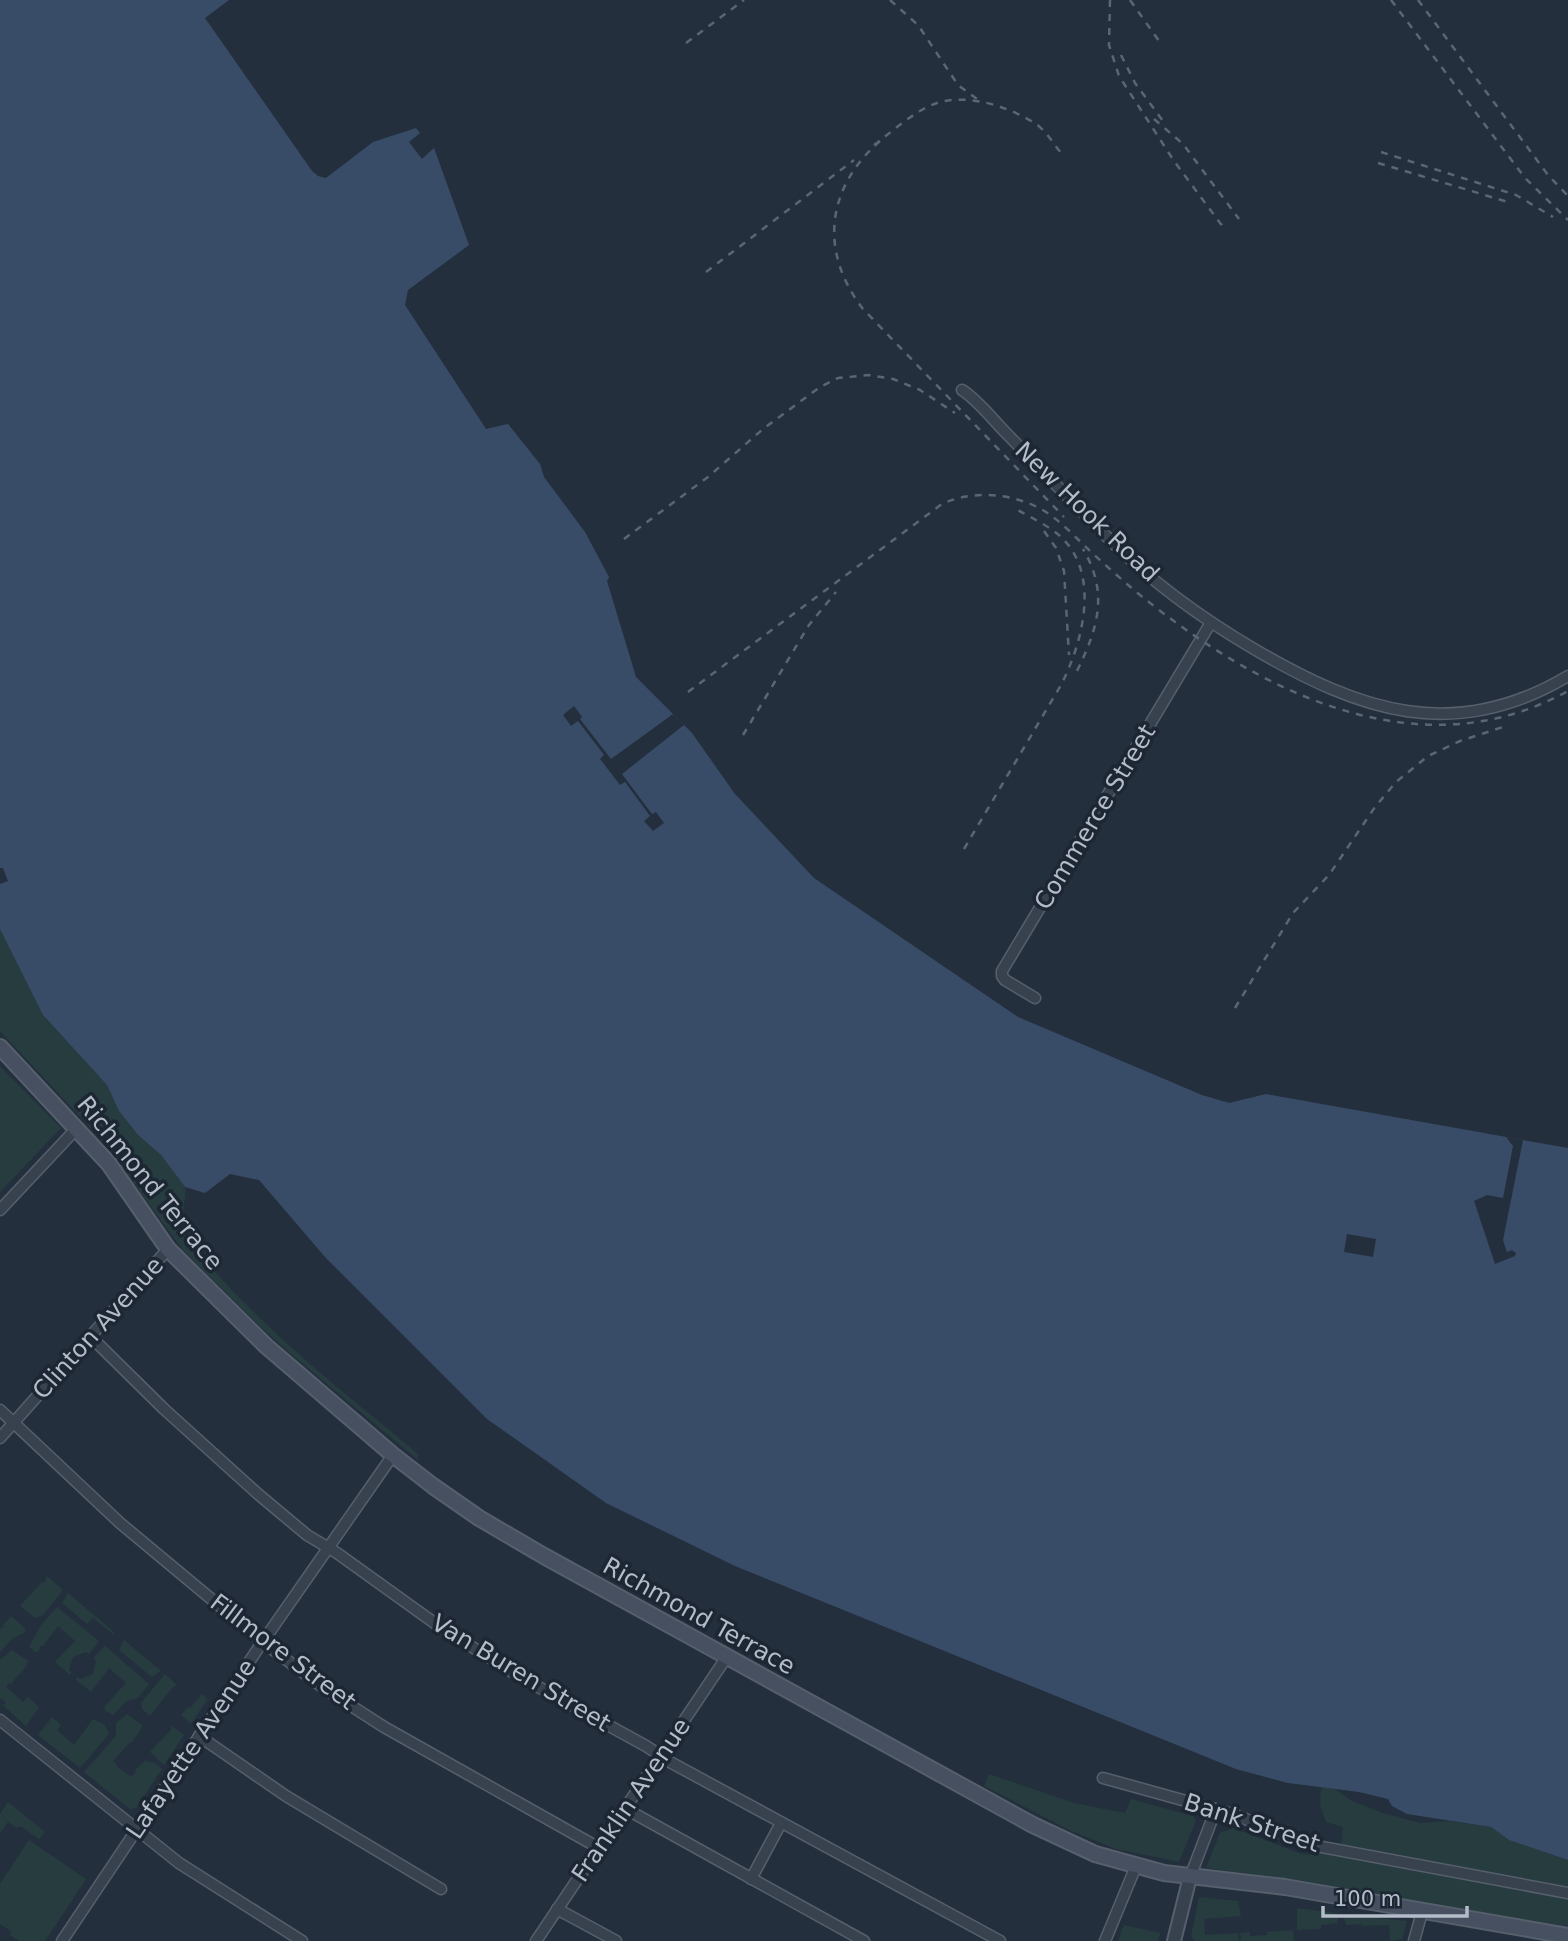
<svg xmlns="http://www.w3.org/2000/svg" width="1568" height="1941" font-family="'DejaVu Sans',sans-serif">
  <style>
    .green { fill: #263c3f }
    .water { fill: #394c67 }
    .pier { fill: #242f3e }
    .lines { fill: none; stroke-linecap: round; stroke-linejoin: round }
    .minor-casing { stroke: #565f6c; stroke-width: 13 }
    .tertiary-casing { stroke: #565f6c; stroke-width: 16 }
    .secondary-casing { stroke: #565f6c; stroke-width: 18 }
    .minor { stroke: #38414e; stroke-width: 10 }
    .tertiary { stroke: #38414e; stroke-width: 12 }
    .secondary { stroke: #465061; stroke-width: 14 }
    .rail { stroke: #5a6575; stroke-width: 2.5; stroke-dasharray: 7 7; stroke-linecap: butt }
    .labels { text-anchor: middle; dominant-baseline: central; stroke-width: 7; stroke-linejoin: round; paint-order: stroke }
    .street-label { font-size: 24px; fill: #b4bcc9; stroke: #1d2633 }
  </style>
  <rect width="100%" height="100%" fill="#242f3e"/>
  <g class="green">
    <path d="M0,929L43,1015L107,1085L119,1111L138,1135L161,1155L185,1187C187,1196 182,1205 184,1214C196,1258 231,1290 263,1321C312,1369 366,1410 418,1454V1460L290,1353L251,1318L182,1249L103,1141L0,1031Z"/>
    <polygon points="0,1066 61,1128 0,1192"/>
    <polygon points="47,1576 63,1590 43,1615 35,1618 20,1606 42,1582 44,1583"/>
    <polygon points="68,1593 114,1632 113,1634 93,1618 87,1624 62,1603"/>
    <polygon points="57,1607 99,1641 89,1654 86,1652 73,1657 69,1670 72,1673 70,1675 55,1662 75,1641 58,1626 43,1646 40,1646 39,1651 35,1652 29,1647 41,1625"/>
    <polygon points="11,1616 24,1627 26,1632 13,1638 0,1652 0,1629 4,1627 3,1625"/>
    <polygon points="124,1640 161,1671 152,1677 119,1650"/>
    <polygon points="105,1646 149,1684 138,1698 126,1701 113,1715 104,1710 105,1706 126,1683 109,1668 91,1692 76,1680 77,1677 80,1679 93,1674 96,1660 93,1658"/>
    <path d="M12,1650L28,1661C27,1669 16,1676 11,1684L9,1683L6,1687L23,1702L28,1697L39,1707L26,1726L0,1703L5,1705L6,1703L2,1698L0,1700V1660Z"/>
    <polygon points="165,1674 177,1685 172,1688 150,1716 142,1709 141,1703"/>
    <polygon points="202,1694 208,1699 191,1724 181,1715 188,1707 190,1708"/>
    <polygon points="127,1714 143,1726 132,1742 129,1743 113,1761 117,1765 116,1766 132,1777 136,1772 134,1771 145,1761 155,1763 162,1769 136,1808 130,1809 84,1772 116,1736 116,1723"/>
    <polygon points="52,1717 61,1725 57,1730 74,1745 93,1719 105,1725 109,1734 80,1768 38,1735"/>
    <polygon points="172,1726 184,1735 164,1765 150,1752 171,1730"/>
    <polygon points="989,1774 1074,1803 1125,1813 1131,1799 1193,1816 1196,1821 1179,1862 1116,1849 1067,1829 984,1786"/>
    <polygon points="1321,1787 1335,1789 1350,1800 1383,1813 1420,1823 1448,1821 1491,1827 1509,1840 1568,1860 1568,1887 1341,1844 1343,1827 1326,1822 1320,1806"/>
    <polygon points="8,1802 45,1832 39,1839 21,1826 17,1828 8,1822 0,1833 0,1814"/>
    <polygon points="1233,1828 1299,1853 1310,1855 1312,1852 1568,1899 1568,1926 1475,1912 1298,1880 1206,1868 1220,1833"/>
    <polygon points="29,1840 86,1879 45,1941 19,1941 10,1935 12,1932 0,1924 0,1884"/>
    <polygon points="1199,1897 1238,1901 1241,1916 1204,1919 1205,1935 1238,1933 1239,1941 1195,1941 1191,1936"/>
    <polygon points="1297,1908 1337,1913 1338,1923 1321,1925 1321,1929 1297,1930"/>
    <polygon points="1348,1915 1407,1921 1402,1939 1390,1941 1389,1925 1362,1926 1361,1924 1346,1925 1344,1919"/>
    <polygon points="1124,1925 1160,1933 1158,1941 1118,1941"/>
    <polygon points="1293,1930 1294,1941 1241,1941 1240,1933 1250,1932 1250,1936 1267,1935 1267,1932"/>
  </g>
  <polygon class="water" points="0,0 229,0 205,18 312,171 318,176 326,178 373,142 416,128 420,133 409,142 422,159 434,148 469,245 408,290 405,305 486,429 508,424 540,464 544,477 585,532 609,577 607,581 636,677 692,733 735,794 814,878 1018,1017 1202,1095 1229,1103 1266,1094 1568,1148 1568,1860 1509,1840 1491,1827 1407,1814 1392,1806 1388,1799 1359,1792 1288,1783 1236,1769 735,1566 606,1503 487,1419 325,1257 259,1180 230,1174 205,1193 185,1187 161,1155 138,1135 119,1111 107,1085 43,1015 0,929 0,884 8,881 3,868 0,868"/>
  <g class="pier">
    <polygon points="574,706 582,717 580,719 611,759 673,714 684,725 622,774 652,814 656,812 664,823 653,831 644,821 650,816 625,782 620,785 600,759 604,755 578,721 571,726 563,715"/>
    <polygon points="1506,1137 1523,1140 1503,1240 1507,1252 1512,1250 1516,1253 1515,1256 1495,1264 1474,1201 1487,1195 1503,1198 1513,1146"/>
    <polygon points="1347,1234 1376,1239 1373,1257 1344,1252"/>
  </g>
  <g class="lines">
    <g class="minor-casing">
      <g id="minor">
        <path d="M962,390C979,401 993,420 1007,434C1042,470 1076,506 1111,541C1153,583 1203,619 1254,649C1360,711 1454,744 1568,676"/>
        <polyline points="1035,998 1005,980 1002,976 1002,971 1210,624"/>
        <polyline points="0,1210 77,1128"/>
        <polyline points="90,1336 164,1409 258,1494 307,1535 337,1553 440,1627 522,1678 646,1746 670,1762 1000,1941"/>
        <polyline points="0,1410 120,1523 263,1642 325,1689 384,1727 599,1848"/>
        <polyline points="0,1438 168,1249"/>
        <polyline points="0,1720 179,1863 302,1941"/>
        <polyline points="199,1736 286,1796 441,1889"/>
        <polyline points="1103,1778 1233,1814 1311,1845 1568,1893"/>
        <polyline points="626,1809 864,1941"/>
        <polyline points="1190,1877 1216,1809"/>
        <polyline points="751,1879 781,1823"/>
        <polyline points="557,1909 616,1941"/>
        <polyline points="62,1941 257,1650 393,1455"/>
        <polyline points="536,1941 726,1658"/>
        <polyline points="1105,1941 1136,1866"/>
        <polyline points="1414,1941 1422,1912"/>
      </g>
    </g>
    <g class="tertiary-casing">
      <polyline id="tertiary" points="1174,1941 1190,1877"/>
    </g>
    <g class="secondary-casing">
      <polyline id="secondary" points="0,1047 109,1164 168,1249 266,1346 393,1455 433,1486 479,1518 544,1556 1033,1825 1095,1854 1164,1873 1285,1887 1568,1936"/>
    </g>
    <use href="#minor" class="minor"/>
    <use href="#tertiary" class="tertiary"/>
    <use href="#secondary" class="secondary"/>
    <g class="rail">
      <polyline points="890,0 918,25 958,85 977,99"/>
      <polyline points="1110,0 1109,45 1119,76 1174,161 1226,231"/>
      <polyline points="1130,0 1159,41"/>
      <polyline points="1391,0 1525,178 1568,220"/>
      <polyline points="1418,0 1548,175 1568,196"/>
      <polyline points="686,43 744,0"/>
      <polyline points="1121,55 1135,83 1163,121"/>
      <polyline points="1154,119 1183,144 1239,219"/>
      <path d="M880,141C826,188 819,252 863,309L1064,517"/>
      <path d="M874,145C893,131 914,111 937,103C968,93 1010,107 1036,124C1046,131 1053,143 1061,153"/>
      <polyline points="1381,152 1516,195 1553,217"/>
      <polyline points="1378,163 1508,202"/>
      <polyline points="706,272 854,160"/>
      <polyline points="1044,531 1056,548 1064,571 1069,655"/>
      <polyline points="624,539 708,477 763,429 820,387 838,378 869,375 893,379 920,390 955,413"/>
      <path d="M1077,671C1098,628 1109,593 1083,549"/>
      <path d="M688,692L942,504C972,490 1010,493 1039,508C1058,518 1073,535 1088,549C1105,565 1122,580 1140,595C1260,692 1419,773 1568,691"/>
      <polyline points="743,735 809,625 836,592"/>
      <path d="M964,849L1061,685C1082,644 1100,578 1064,540C1052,527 1033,519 1018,510"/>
      <polyline points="1235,1008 1293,913 1329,875 1375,807 1396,782 1428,756 1460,741 1506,726"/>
    </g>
  </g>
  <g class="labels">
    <g class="street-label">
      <text transform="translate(1087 512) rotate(44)">New Hook Road</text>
      <text transform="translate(1095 817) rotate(-59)">Commerce Street</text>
      <text transform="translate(150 1183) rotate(51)">Richmond Terrace</text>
      <text transform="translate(98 1328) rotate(-48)">Clinton Avenue</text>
      <text transform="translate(699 1616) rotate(29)">Richmond Terrace</text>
      <text transform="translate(283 1652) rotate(37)">Fillmore Street</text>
      <text transform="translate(521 1673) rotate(31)">Van Buren Street</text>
      <text transform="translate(191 1749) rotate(-56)">Lafayette Avenue</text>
      <text transform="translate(631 1800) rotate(-56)">Franklin Avenue</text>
      <text transform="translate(1252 1823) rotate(18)">Bank Street</text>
    </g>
  </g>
  <path d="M1323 1906v10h144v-10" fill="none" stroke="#b4bcc9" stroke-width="3.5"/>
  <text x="1334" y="1906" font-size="21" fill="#b4bcc9" stroke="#1d2633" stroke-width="5" paint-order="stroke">100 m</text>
</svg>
